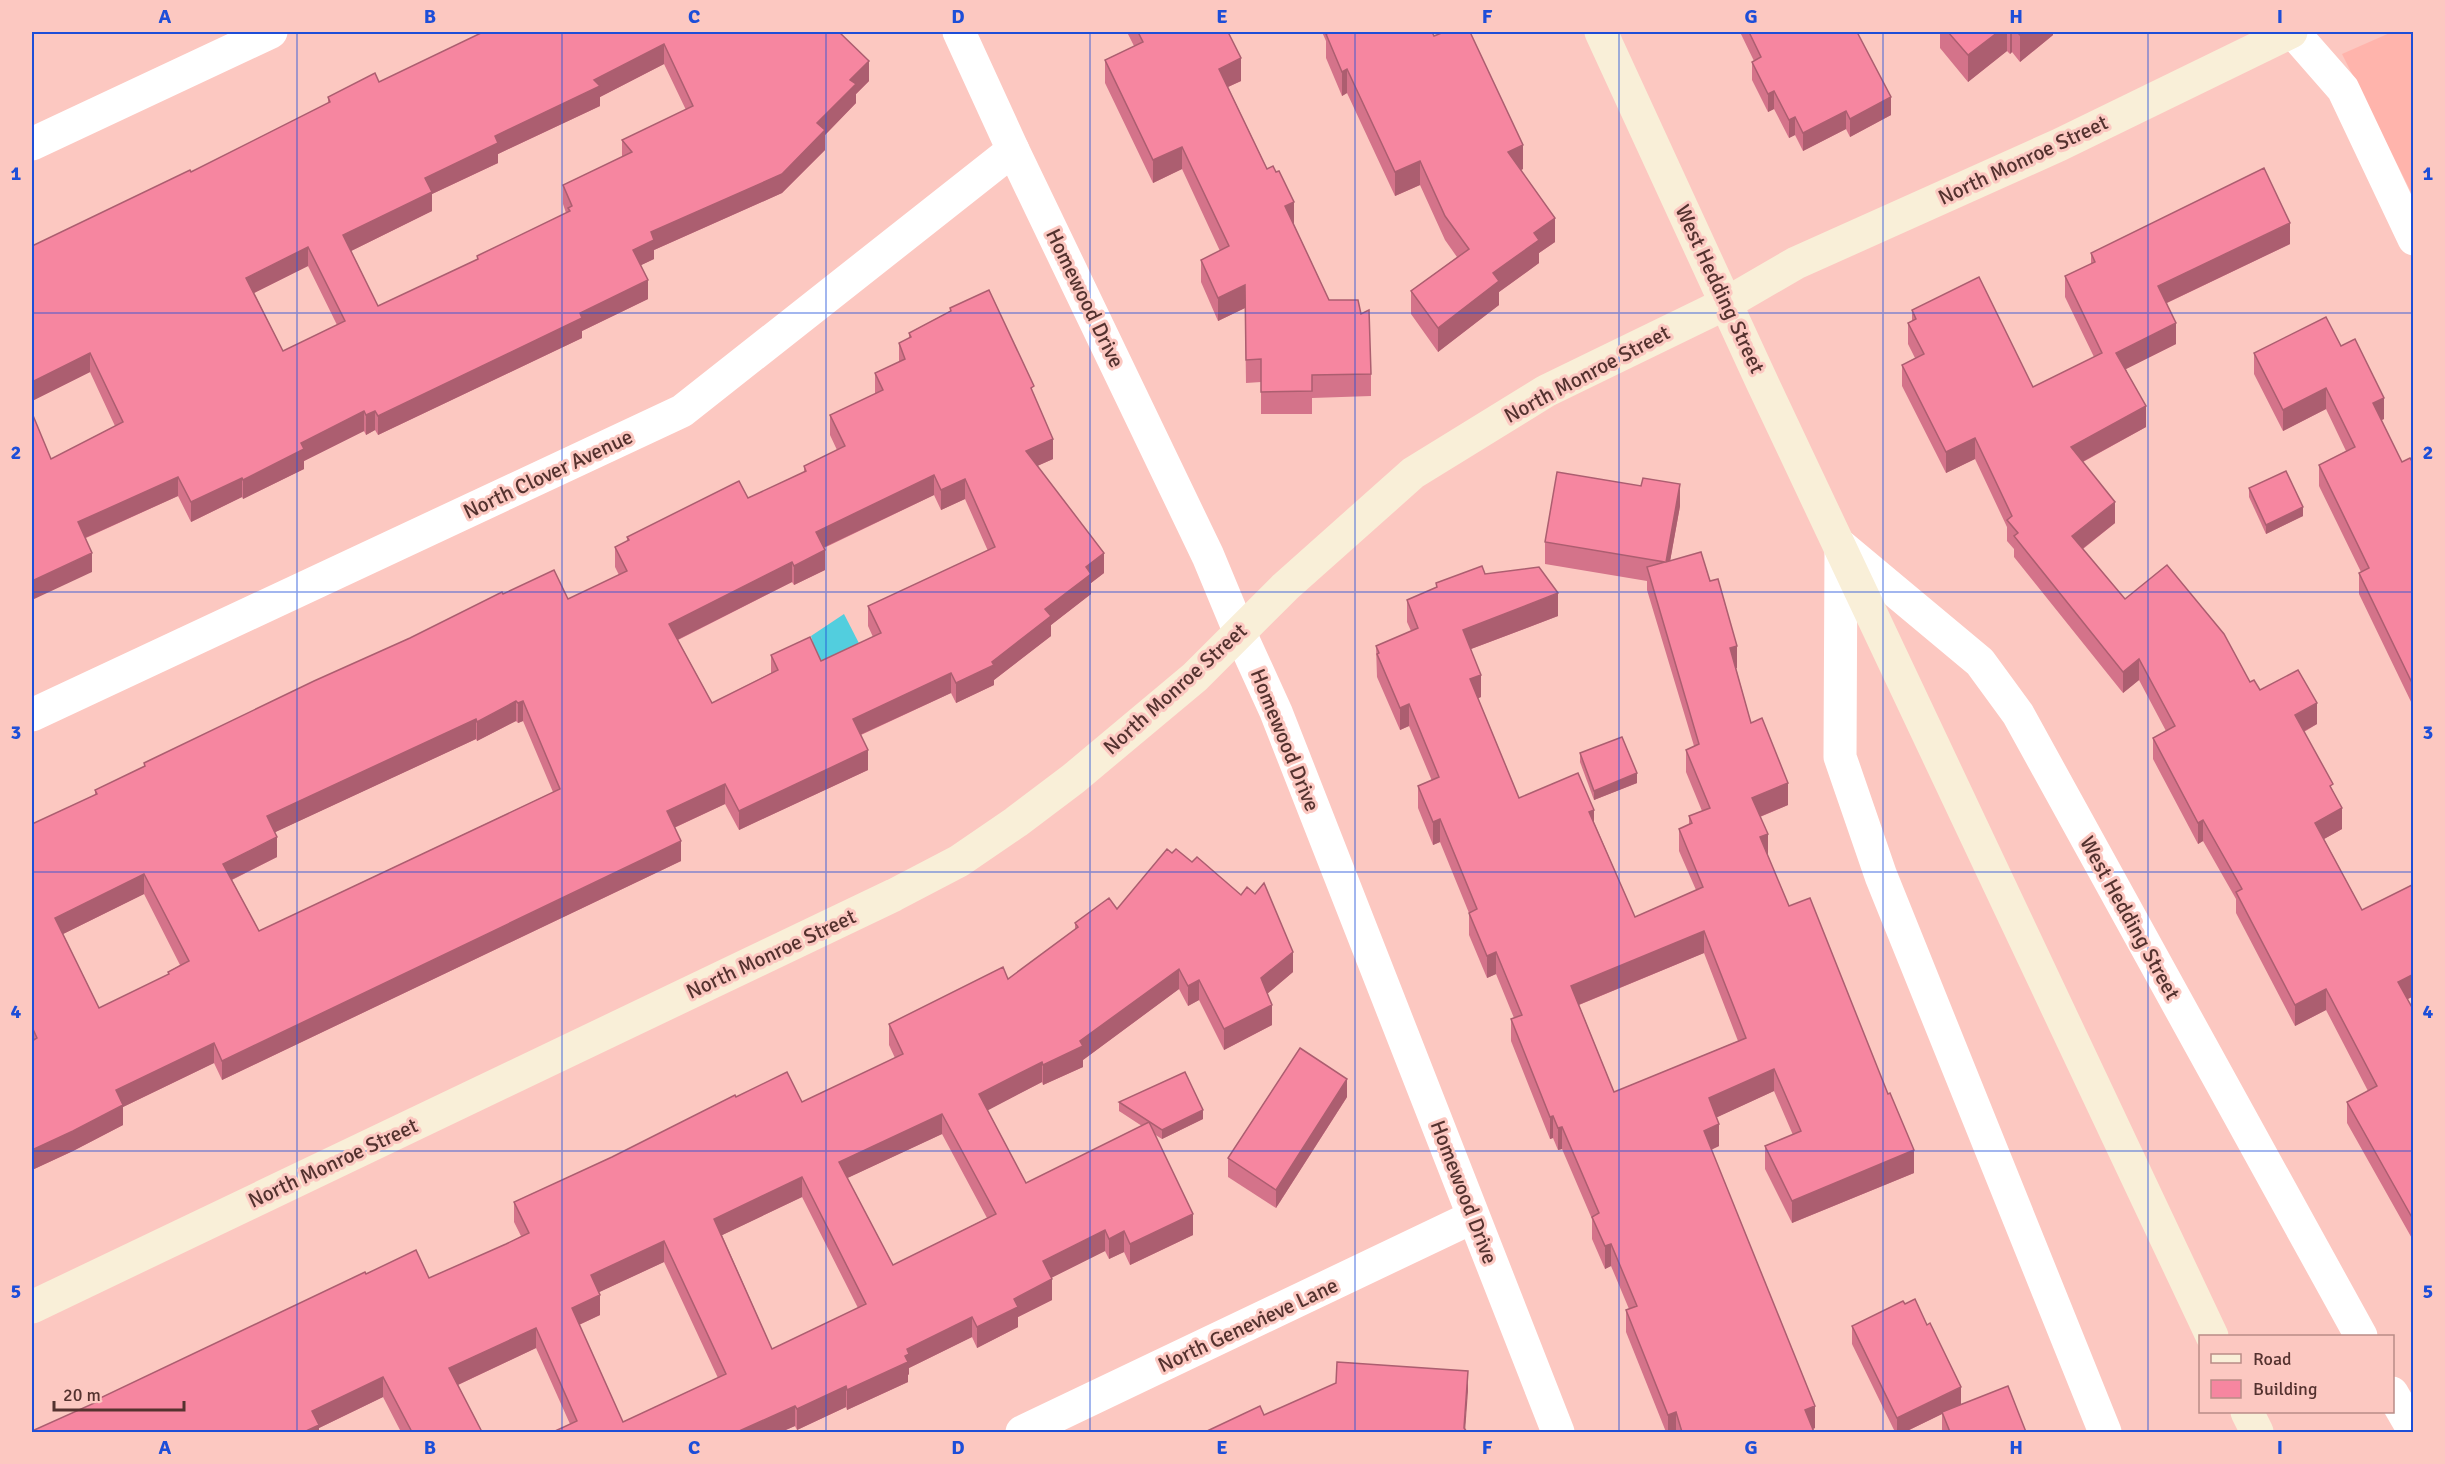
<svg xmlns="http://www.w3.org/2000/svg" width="2445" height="1464" font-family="Signika,sans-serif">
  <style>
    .built { fill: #ffb4ac }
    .water { fill: #52cede }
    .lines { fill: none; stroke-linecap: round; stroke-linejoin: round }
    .street { stroke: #fff; stroke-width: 33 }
    .secondary { stroke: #f9efd8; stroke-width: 33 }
    .wall { fill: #d4738a; fill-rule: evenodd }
    .shaded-wall { fill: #ac5e70 }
    .building { fill: #f686a0; stroke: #ac5e70; stroke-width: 1.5; fill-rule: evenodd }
    .grid { fill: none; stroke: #1d4ed8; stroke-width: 1.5; stroke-opacity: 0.55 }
    .labels { text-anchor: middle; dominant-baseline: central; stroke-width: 6; stroke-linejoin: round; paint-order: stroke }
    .street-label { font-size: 21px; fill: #54322f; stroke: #fcc8c1 }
    .neatline { fill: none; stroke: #1d4ed8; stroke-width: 2 }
    .grid-label { font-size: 20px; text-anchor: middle; font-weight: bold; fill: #1d4ed8 }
  </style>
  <rect width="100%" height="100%" fill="#fcc8c1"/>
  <polygon class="built" points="2392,32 2413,32 2413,196 2342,54"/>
  <polygon class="water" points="844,614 865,655 822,673 811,636"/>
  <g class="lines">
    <g class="street">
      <polyline points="959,32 1013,150 1208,556 1240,633 1276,712 1558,1432"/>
      <polyline points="2293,32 2343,89 2414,239"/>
      <polyline points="32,144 271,32"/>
      <polyline points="1841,546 1980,662 2018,714 2361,1336"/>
      <polyline points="1841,546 1840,757 1881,876 2105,1432"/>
      <polyline points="32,715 682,411 1013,150"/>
      <polyline points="2392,1393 2414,1431"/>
      <polyline points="1022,1432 1473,1217"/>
    </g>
    <g class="secondary">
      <polyline points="1601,32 1762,382 2212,1336"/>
      <polyline points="32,1307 894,895 959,861 1016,822 1073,779 1195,677 1285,587 1413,473 1546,391 1727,303 1796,263 2059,145 2291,32"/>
      <polyline points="2247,1412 2257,1432"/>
    </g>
  </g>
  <g class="wall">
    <path d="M483,32H839L869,81L856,94V103L825,135V150L782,193L654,250V259L641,265L648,299L582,331V338L378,435L375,430L366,435L364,431L304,461V469L243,499L242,497L191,522L178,496L86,538L92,572L51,459L115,426L90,372L32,401V246L191,172L328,103V97L379,82ZM664,64L686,110L622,140V157L563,185V204L566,213L477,256V260L378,306L351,251L432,211V194L498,163V154L600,106V97ZM308,266L337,325L283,351L254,293Z"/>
    <polygon points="1127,32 1228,32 1241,81 1228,87 1294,225 1329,300 1371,374 1371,396 1312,398 1312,414 1261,414 1261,382 1246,383 1245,308 1218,321 1201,282 1201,260 1220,251 1182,169 1153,183 1105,83 1105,60 1134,46"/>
    <polygon points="1322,32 1432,32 1523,169 1521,170 1555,242 1539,253 1539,263 1499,292 1499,305 1438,352 1411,314 1411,291 1457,257 1445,240 1420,185 1395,196 1347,93 1342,96 1326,58 1326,41"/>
    <polygon points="1740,32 1857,32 1891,115 1850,137 1846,129 1803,151 1795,135 1789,138 1774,109 1768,112 1752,80 1752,62 1754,61"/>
    <polygon points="1940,32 2053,32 2053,35 2020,62 2012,52 2010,54 2007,51 1968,82 1940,48"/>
    <polygon points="2290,244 2167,303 2176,344 2126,369 2146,427 2083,462 2115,523 2083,549 2125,599 2250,682 2260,690 2317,724 2304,732 2333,791 2342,829 2324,839 2362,910 2414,884 2414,996 2407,999 2414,1011 2414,1242 2347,1123 2347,1102 2368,1091 2326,1010 2295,1026 2236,913 2236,899 2203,841 2198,844 2153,759 2153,738 2166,731 2139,680 2123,693 2014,557 2014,549 2007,541 2007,527 1975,459 1946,473 1902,386 1902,365 1915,358 1908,344 1908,323 1912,321 1912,310 2033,387 2094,357 2065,297 2065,276 2091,264 2091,253"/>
    <path d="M950,308L1034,394L1053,459L1037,466L1104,573L1091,583V594L1051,625V636L994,680V685L956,703L951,693L861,735L868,770L739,830L725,804L674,828L681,861L222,1080L214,1063L123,1107V1125L73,1151L32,1170V824L95,795V790L144,767V763L503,594L568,599L619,575L615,567V547L627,541V537L748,498L804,472V466L837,450L830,435V415L875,394V373L899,362V343L909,338V333L950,311ZM934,495L941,510L965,499L988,551L868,606V626L873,637L821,661L771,655V673L712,703L678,640L792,582L794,585L825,570L824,548ZM516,721L518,723L523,721L553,792L259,931L232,880L277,857L275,832L476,739L477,741ZM144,894L180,965L168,972V975L99,1008L63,934Z"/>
    <polygon points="2341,346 2384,419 2381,420 2402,462 2414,465 2414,708 2359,594 2359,573 2361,572 2319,486 2319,465 2346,451 2326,409 2283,431 2254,374 2254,353"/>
    <polygon points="2249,488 2303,516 2266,534 2249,497"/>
    <path d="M1680,506L1670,561L1737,668H1736L1751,723L1788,805L1760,817L1768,856L1789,906L1914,1173L1792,1223L1765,1169V1146L1793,1135L1774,1091L1717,1117L1719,1146L1711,1150L1815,1428L1813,1429L1814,1432H1666L1626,1332V1310L1629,1309L1611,1266L1605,1269L1592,1239V1219L1562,1149L1558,1150L1553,1138L1550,1139L1511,1041V1019L1514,1018L1496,974L1487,978L1469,935V913L1440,842L1433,845L1418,808V786L1432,781L1409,726L1400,730L1377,677L1376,646L1411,631L1407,622V600L1436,588V583L1485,574L1558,616L1471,649L1481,697L1478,698L1519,798L1594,822L1635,917L1696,890L1679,851V829L1689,825V816L1702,811L1686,772V750L1694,746L1647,590V581L1545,564V542ZM1704,953L1738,1041L1614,1092L1579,1005Z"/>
    <polygon points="1580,753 1637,783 1594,800 1580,762"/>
    <path d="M1117,909L1293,972L1267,994L1272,1025L1224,1050L1199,1000L1188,1006L1179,989L1083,1060V1067L1043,1085L1042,1082L987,1110L1026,1183L1142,1126L1119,1111V1102L1203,1119L1162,1139L1154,1134L1193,1235L1130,1265L1124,1252L1109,1259L1105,1251L1051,1278L1052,1300L1018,1317V1327L977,1348L972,1337L909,1368V1374L908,1375V1382L847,1410L846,1407L797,1430L795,1426L781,1432H553L570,1424L536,1348L458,1385L482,1432H401L383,1397L319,1428V1432L98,1401V1399L366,1274L429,1278L506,1244L521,1236L514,1222V1202L612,1157L736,1097L802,1102L895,1058L889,1045V1024L1008,979L1075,930V923ZM942,1134L987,1218L893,1265L847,1178ZM802,1197L858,1308L772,1349L722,1235ZM664,1262L718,1378L623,1422L579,1325L600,1315L599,1292Z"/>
    <polygon points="1347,1097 1276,1208 1228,1177 1228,1158"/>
    <polygon points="1852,1326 1961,1404 2026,1432 1943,1432 1942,1430 1942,1414 1905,1432 1895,1432 1852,1344"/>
  </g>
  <g class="shaded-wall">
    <polygon points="1998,32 2007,32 2007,51 1968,82 1968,55"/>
    <polygon points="2010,32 2012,32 2012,52 2010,54"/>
    <polygon points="2024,32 2053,32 2053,35 2020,62 2020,35"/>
    <polygon points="664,44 664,64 600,97 600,106 498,154 498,163 432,194 432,211 343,255 343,235 425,178 495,136 594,80"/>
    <polygon points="1241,58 1241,81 1219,91 1219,69"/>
    <polygon points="869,61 869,81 856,94 856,103 825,135 825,150 782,193 654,250 654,259 633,269 633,250 651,232 817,123 850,80"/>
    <polygon points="1347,69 1347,93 1342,96 1342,72"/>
    <polygon points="1774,91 1774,109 1768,112 1768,94"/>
    <polygon points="1891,97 1891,115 1850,137 1850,119"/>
    <polygon points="1846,111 1846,129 1803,151 1803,133"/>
    <polygon points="1795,117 1795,135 1789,138 1789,120"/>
    <polygon points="1523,145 1523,169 1508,176 1508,152"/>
    <polygon points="1182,147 1182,169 1153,183 1153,160"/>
    <polygon points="1420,161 1420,185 1395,196 1395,172"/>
    <polygon points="1294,202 1294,225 1285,229 1285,206"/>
    <polygon points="1555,218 1555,242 1539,253 1539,263 1499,292 1499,305 1438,352 1438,328 1493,273 1534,233"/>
    <polygon points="2290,223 2290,244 2158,307 2158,286"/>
    <polygon points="308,247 308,266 246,297 246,278"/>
    <polygon points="648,280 648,299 582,331 582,338 378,435 378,416 580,313"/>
    <polygon points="1245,285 1245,308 1218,321 1218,298"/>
    <polygon points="2176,323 2176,344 2116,374 2116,353"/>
    <polygon points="90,353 90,372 32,401 32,382"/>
    <polygon points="2326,388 2326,409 2283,431 2283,410"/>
    <polygon points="2384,398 2384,419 2373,424 2373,403"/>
    <polygon points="2146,406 2146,427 2071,468 2071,447"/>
    <polygon points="364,411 364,431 304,461 304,469 243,499 243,480 301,443"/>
    <polygon points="375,411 375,430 366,435 366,415"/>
    <polygon points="1975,438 1975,459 1946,473 1946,452"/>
    <polygon points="1053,439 1053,459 1026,471 1026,451"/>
    <polygon points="934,475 934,495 816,551 816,532"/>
    <polygon points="178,477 178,496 78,541 78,522"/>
    <polygon points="242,478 242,497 191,522 191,502"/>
    <polygon points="965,479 965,499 941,510 941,490"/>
    <polygon points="1680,484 1680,506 1666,584 1666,562"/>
    <polygon points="2115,502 2115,523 2072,557 2072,536"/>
    <polygon points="2303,507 2303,516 2266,534 2266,525"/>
    <polygon points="825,550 825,570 794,585 794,566"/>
    <polygon points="92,553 92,572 32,600 32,581"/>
    <polygon points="1104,553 1104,573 1091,583 1091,594 1051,625 1051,636 994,680 994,685 956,703 956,683 992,662 1045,609 1086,567"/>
    <polygon points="792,562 792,582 669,644 669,624"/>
    <polygon points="1558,593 1558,616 1463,652 1463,630"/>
    <polygon points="1737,646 1737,668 1730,670 1730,648"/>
    <polygon points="2139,659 2139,680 2123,693 2123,672"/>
    <polygon points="951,673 951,693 853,738 853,719"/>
    <polygon points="1481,675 1481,697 1470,702 1470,679"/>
    <polygon points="516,701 516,721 477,741 477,722"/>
    <polygon points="523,701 523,721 518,723 518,703"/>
    <polygon points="2317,703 2317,724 2295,736 2295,715"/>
    <polygon points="1409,704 1409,726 1400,730 1400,708"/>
    <polygon points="476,719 476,739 267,836 267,816"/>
    <polygon points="868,750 868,770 739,830 739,811"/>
    <polygon points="1637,773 1637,783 1594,800 1594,791"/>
    <polygon points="1788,783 1788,805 1752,820 1752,798"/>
    <polygon points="725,784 725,804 667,831 667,811"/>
    <polygon points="2342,808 2342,829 2315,844 2315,823"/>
    <polygon points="1594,810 1594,832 1589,812"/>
    <polygon points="1440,819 1440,842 1433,845 1433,822"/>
    <polygon points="2203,820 2203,841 2198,844 2198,823"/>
    <polygon points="1768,834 1768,856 1760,837"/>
    <polygon points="277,837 277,857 223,884 223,864"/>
    <polygon points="681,841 681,861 222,1080 222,1061"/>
    <polygon points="144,874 144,894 55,938 55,918"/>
    <polygon points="1704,931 1704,953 1571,1008 1571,986"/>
    <polygon points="1293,952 1293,972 1261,999 1261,978"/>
    <polygon points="1496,952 1496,974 1487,978 1487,956"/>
    <polygon points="1179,969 1179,989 1083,1060 1083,1067 1043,1085 1043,1065 1080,1041"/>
    <polygon points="2414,974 2414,996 2398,1004 2398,982"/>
    <polygon points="1199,980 1199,1000 1188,1006 1188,986"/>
    <polygon points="2326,989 2326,1010 2295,1026 2295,1005"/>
    <polygon points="1272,1005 1272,1025 1224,1050 1224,1029"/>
    <polygon points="214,1043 214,1063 123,1107 123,1125 73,1151 32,1170 32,1150 116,1090"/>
    <polygon points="1042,1062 1042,1082 979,1115 979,1094"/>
    <polygon points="1774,1069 1774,1091 1709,1121 1709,1098"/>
    <polygon points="1347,1079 1347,1097 1276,1208 1276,1190"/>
    <polygon points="1203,1110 1203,1119 1162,1139 1162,1130"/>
    <polygon points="942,1114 942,1134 839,1182 839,1162"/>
    <polygon points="1553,1116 1553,1138 1550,1139 1550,1117"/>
    <polygon points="1719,1124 1719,1146 1704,1153 1704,1131"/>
    <polygon points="1562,1127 1562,1149 1558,1150 1558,1128"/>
    <polygon points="1914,1150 1914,1173 1792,1223 1792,1201"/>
    <polygon points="802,1177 802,1197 714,1239 714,1219"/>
    <polygon points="1193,1214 1193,1235 1130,1265 1130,1244"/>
    <polygon points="1105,1230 1105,1251 1043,1282 1043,1261"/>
    <polygon points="1124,1231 1124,1252 1109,1259 1109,1239"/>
    <polygon points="664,1241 664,1262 591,1296 591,1275"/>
    <polygon points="1611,1244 1611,1266 1605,1269 1605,1246"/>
    <polygon points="1052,1279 1052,1300 1018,1317 1018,1327 977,1348 977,1327 1014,1299"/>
    <polygon points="600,1295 600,1315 572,1328 572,1308"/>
    <polygon points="972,1317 972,1337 909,1368 909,1374 908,1375 908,1382 847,1410 847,1390 905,1356 907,1349"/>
    <polygon points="536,1328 536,1348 449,1389 449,1368"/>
    <polygon points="1468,1371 1468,1391 1465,1432 1464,1432"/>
    <polygon points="383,1377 383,1397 319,1428 319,1432 304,1432 312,1411"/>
    <polygon points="846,1386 846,1407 797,1430 797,1409"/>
    <polygon points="1961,1387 1961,1405 1942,1412 1942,1414 1905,1432 1897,1432 1897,1418"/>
    <polygon points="795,1406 795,1426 781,1432 737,1432"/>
    <polygon points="1815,1406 1815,1428 1805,1432 1805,1410"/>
    <polygon points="1676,1412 1676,1432 1668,1432 1668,1415"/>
  </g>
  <g class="building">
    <path d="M483,32H839L869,61L850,80L856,84L817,123L825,130L782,174L651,232L654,240L633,250L648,280L580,313L582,318L378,416L375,411L366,415L364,411L301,443L304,449L243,480L242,478L191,502L178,477L78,522L92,553L32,581V413L51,459L123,422L90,353L32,382V246L190,170L191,172L330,102L328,97L375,73L379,82ZM664,44L693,106L622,140L632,152L563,185L572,206L568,208L570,211L477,256L478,259L378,306L343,235L432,192L425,178L498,143L495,136L600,86L594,80ZM308,247L345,321L283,351L246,278Z"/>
    <polygon points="1138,32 1228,32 1241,58 1219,69 1267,169 1273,166 1276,172 1279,171 1294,202 1285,206 1329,300 1358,300 1361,314 1369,310 1371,374 1312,375 1312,391 1261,392 1261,359 1246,360 1245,285 1218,298 1201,260 1229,246 1182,147 1153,160 1105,60 1143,42"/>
    <polygon points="1332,32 1432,32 1434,36 1444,32 1470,32 1523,145 1508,152 1555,218 1534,233 1539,240 1493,273 1499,281 1438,328 1411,291 1469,249 1445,216 1420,161 1395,172 1347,69 1342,72 1326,34"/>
    <polygon points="1749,32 1857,32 1891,97 1850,119 1846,111 1803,133 1795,117 1789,120 1774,91 1768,94 1752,62 1761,57"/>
    <polygon points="1948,32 1998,32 1968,55"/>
    <polygon points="2017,32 2024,32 2020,35"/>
    <polygon points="2264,168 2290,223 2158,286 2176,323 2116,353 2146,406 2071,447 2115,502 2072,536 2125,599 2167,565 2224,634 2250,682 2254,680 2260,690 2298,670 2317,703 2295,715 2333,784 2330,786 2342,808 2315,823 2362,910 2414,884 2414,974 2398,982 2414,1011 2414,1221 2347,1102 2377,1086 2326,989 2295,1005 2236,892 2242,889 2203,820 2198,823 2153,738 2175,726 2139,659 2123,672 2014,536 2018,533 2007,520 2012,516 1975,438 1946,452 1902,365 1924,354 1908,323 1916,319 1912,310 1979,277 2033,387 2102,353 2065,276 2095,262 2091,253"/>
    <path d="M989,290L1034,386L1031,388L1053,439L1026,451L1104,553L1086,567L1091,574L1045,609L1051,616L992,662L994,665L956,683L951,673L853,719L868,750L739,811L725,784L667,811L681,841L222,1061L214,1043L116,1090L123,1105L73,1131L32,1150V1041L37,1038L32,1027V824L97,794L95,790L145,766L144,763L314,681L410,638L502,592L503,594L554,570L568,599L627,571L615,547L629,540L627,537L739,481L748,498L806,471L804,466L845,446L830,415L883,390L875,373L905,359L899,343L911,337L909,333L951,311L950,308ZM934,475L941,490L965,479L995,547L868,606L881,633L821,661L810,637L771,655L778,670L712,703L669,624L792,562L794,566L825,550L816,532ZM516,701L518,703L523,701L560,789L259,931L223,864L277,837L267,816L476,719L477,722ZM144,874L189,961L168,972L169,974L99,1008L55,918Z"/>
    <polygon points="2326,317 2341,346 2355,339 2384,398 2373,403 2402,462 2410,458 2414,465 2414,687 2359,573 2369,568 2319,465 2355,447 2326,388 2283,410 2254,353"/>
    <polygon points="2286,471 2303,507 2266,525 2249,488"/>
    <path d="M1557,472L1641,486L1643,478L1680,484L1666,562L1701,552L1710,581L1718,579L1737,646L1730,648L1751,723L1762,718L1788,783L1752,798L1768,834L1760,837L1789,906L1810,898L1888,1094L1890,1093L1914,1150L1792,1201L1765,1146L1801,1131L1774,1069L1709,1098L1719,1124L1704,1131L1815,1406L1805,1410L1814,1432H1682L1676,1412L1668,1415L1626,1310L1637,1306L1611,1244L1605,1246L1592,1217L1599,1213L1562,1127L1558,1128L1553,1116L1550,1117L1511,1019L1522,1015L1496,952L1487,956L1469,913L1477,909L1440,819L1433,822L1418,786L1439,777L1409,704L1400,708L1377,654L1379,653L1376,646L1418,628L1407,600L1437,587L1436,583L1482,566L1485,574L1539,567L1558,593L1463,630L1481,675L1470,679L1519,798L1578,773L1594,810L1589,812L1635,917L1703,887L1679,829L1692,823L1689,816L1710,808L1686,750L1699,744L1647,567L1665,562L1545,542ZM1704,931L1746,1038L1614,1092L1571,986Z"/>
    <polygon points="1622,737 1637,773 1594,791 1580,753"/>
    <path d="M1167,849L1172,853L1176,849L1192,862L1197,857L1241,895L1247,887L1255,894L1264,883L1293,952L1261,978L1272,1005L1224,1029L1199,980L1188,986L1179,969L1080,1041L1083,1046L1043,1065L1042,1062L979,1094L1026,1183L1149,1122L1193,1214L1130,1244L1124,1231L1109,1239L1105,1230L1043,1261L1052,1279L1014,1299L1018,1307L977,1327L972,1317L907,1349L909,1354L905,1356L908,1362L847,1390L846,1386L797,1409L795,1406L737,1432H553L577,1421L536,1328L449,1368L482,1432H412L383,1377L312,1411L319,1425L304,1432H32V1431L99,1401L98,1399L365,1272L366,1274L416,1250L429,1278L506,1244L529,1233L514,1202L612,1157L735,1095L736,1097L787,1072L802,1102L903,1054L889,1024L1003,967L1008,979L1078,927L1075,923L1109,898L1117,909ZM942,1114L996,1214L893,1265L839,1162ZM802,1177L866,1304L772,1349L714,1219ZM664,1241L726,1374L623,1422L572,1308L600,1295L591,1275Z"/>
    <polygon points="1300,1048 1347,1079 1276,1190 1228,1158"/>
    <polygon points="1185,1072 1203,1110 1162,1130 1119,1102"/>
    <polygon points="1915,1299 1927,1325 1930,1323 1961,1387 1897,1418 1852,1326 1903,1301 1905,1304"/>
    <polygon points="1337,1362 1468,1371 1464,1428 1467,1432 1205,1432 1260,1406 1264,1415 1336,1383"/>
    <polygon points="2008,1386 2026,1432 1950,1432 1942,1412"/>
  </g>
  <path class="grid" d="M297,32V1432M562,32V1432M826,32V1432M1090,32V1432M1355,32V1432M1619,32V1432M1883,32V1432M2148,32V1432M32,313H2414M32,592H2414M32,872H2414M32,1151H2414"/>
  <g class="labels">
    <g class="street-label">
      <text transform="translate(2023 160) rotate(-25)">North Monroe Street</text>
      <text transform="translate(1720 289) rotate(65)">West Hedding Street</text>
      <text transform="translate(1085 298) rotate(64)">Homewood Drive</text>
      <text transform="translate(1587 374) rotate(-28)">North Monroe Street</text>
      <text transform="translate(548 474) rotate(-25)">North Clover Avenue</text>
      <text transform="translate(1175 689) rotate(-42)">North Monroe Street</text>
      <text transform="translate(1285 740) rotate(68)">Homewood Drive</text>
      <text transform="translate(2130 918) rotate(61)">West Hedding Street</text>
      <text transform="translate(771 954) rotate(-25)">North Monroe Street</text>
      <text transform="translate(333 1163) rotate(-25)">North Monroe Street</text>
      <text transform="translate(1464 1192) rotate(69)">Homewood Drive</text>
      <text transform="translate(1248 1325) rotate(-25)">North Genevieve Lane</text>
    </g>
  </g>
  <rect width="2445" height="1464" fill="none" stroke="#fcc8c1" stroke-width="66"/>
  <rect x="2199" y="1335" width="195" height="78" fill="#fcc8c1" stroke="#b98c87" stroke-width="1.5"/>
  <rect x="2211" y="1354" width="30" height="9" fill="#f9efd8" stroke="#b98c87" stroke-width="1.5"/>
  <text x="2253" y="1365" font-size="18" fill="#54322f">Road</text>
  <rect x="2211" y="1380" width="30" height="18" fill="#f686a0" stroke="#b98c87" stroke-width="1.5"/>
  <text x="2253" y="1395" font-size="18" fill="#54322f">Building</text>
  <path d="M54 1401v9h130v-9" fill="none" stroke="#54322f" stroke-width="3"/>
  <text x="63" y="1401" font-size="18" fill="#54322f" stroke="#fcc8c1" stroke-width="4.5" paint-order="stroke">20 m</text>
  <rect x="33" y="33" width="2379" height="1398" class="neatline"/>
  <g class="grid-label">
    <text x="165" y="23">A</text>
    <text x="430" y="23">B</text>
    <text x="694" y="23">C</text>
    <text x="958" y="23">D</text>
    <text x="1222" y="23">E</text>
    <text x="1487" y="23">F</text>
    <text x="1751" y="23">G</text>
    <text x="2016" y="23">H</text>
    <text x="2280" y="23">I</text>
    <text x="16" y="180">1</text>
    <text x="2428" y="180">1</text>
    <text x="16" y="459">2</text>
    <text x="2428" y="459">2</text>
    <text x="16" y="739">3</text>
    <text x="2428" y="739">3</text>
    <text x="16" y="1018">4</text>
    <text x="2428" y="1018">4</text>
    <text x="16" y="1298">5</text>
    <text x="2428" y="1298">5</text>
    <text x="165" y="1454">A</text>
    <text x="430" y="1454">B</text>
    <text x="694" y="1454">C</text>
    <text x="958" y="1454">D</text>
    <text x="1222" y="1454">E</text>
    <text x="1487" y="1454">F</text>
    <text x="1751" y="1454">G</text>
    <text x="2016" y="1454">H</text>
    <text x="2280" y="1454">I</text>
  </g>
</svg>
